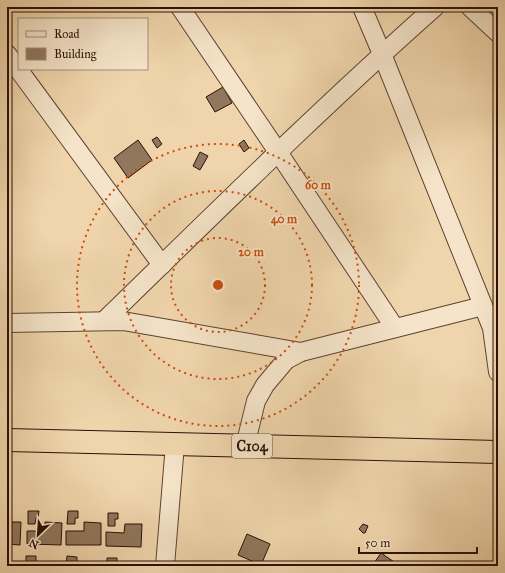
<svg xmlns="http://www.w3.org/2000/svg" width="505" height="573" font-family="'IM FELL Great Primer',serif">
  <style>
    .building { fill: #91775d; stroke: #2a1107 }
    .lines { fill: none; stroke-linecap: round; stroke-linejoin: round }
    .minor-casing { stroke: #5c4230; stroke-width: 20 }
    .trunk-casing { stroke: #2a1107; stroke-width: 24 }
    .minor { stroke: #f5e4c9; stroke-width: 18 }
    .trunk { stroke: #f0d5ac; stroke-width: 22 }
    .ring { fill: none; stroke: #cc4e0b; stroke-width: 2; stroke-dasharray: 2 4 }
    .labels { text-anchor: middle; dominant-baseline: central; stroke-width: 3.5; stroke-linejoin: round; paint-order: stroke }
    .shield { fill: #f5e4c9; stroke: #675041; stroke-width: 1 }
    .shield-label { font-size: 14px; font-weight: bold; fill: #2a1107 }
    .centre { fill: #cc4e0b; stroke: #f5e4c9; stroke-width: 2 }
    .ring-label { font-size: 12px; text-anchor: middle; font-weight: bold; fill: #cc4e0b; stroke: #f5e4c9; stroke-width: 3.5; stroke-linejoin: round; paint-order: stroke }
  </style>
  <rect width="100%" height="100%" fill="#f0d5ac"/>
  <filter id="stains"><feTurbulence type="fractalNoise" baseFrequency=".005" numOctaves="4"/><feColorMatrix values="0 0 0 0 .2 0 0 0 0 .09 0 0 0 0 .02 0 0 0 .5 -.17"/></filter>
  <radialGradient id="worn" r=".72"><stop offset=".6" stop-color="#630" stop-opacity="0"/><stop offset="1" stop-color="#630" stop-opacity=".3"/></radialGradient>
  <g class="building">
    <polygon points="223,87 232,103 215,112 206,97"/>
    <polygon points="157,137 162,144 157,148 152,140"/>
    <polygon points="138,140 152,160 128,178 114,158"/>
    <polygon points="244,140 249,148 244,152 239,144"/>
    <polygon points="200,152 208,156 200,170 193,166"/>
    <polygon points="28,511 39,511 38,518 36,518 35,524 28,524"/>
    <polygon points="68,511 78,511 78,518 75,518 75,524 67,524"/>
    <polygon points="108,513 118,513 118,519 115,519 115,526 108,526"/>
    <polygon points="7,522 21,522 20,545 7,544"/>
    <polygon points="45,522 62,523 61,545 27,544 27,531 45,531"/>
    <polygon points="84,522 101,523 101,545 66,545 66,531 84,531"/>
    <polygon points="125,524 142,524 141,547 106,546 106,532 124,533"/>
    <polygon points="363,524 368,526 365,533 363,533 359,529"/>
    <polygon points="247,534 270,544 261,565 238,555"/>
    <polygon points="381,553 400,566 372,566"/>
    <polygon points="26,556 36,556 36,563 33,563 33,566 26,566"/>
    <polygon points="67,556 77,557 77,563 74,563 74,566 66,566"/>
    <polygon points="107,558 117,558 117,564 114,564 114,566 107,566"/>
  </g>
  <g class="lines">
    <g class="minor-casing">
      <g id="minor">
        <polyline points="180,7 278,152 395,328"/>
        <polyline points="362,7 382,54 492,328 498,372"/>
        <polyline points="470,7 498,33"/>
        <polyline points="7,54 162,265"/>
        <path d="M104,321C213,215 321,108 435,7"/>
        <polyline points="7,323 123,321 301,352"/>
        <polyline points="245,446 256,401 265,385 286,360 301,352 483,306"/>
        <polyline points="165,566 175,444"/>
      </g>
    </g>
    <g class="trunk-casing">
      <polyline id="trunk" points="7,440 498,452"/>
    </g>
    <use href="#minor" class="minor"/>
    <use href="#trunk" class="trunk"/>
  </g>
  <g class="ring">
    <circle cx="218" cy="285" r="47"/>
    <circle cx="218" cy="285" r="94"/>
    <circle cx="218" cy="285" r="141"/>
  </g>
  <g class="labels">
    <rect class="shield" x="232" y="434" width="40" height="24" rx="3"/>
    <g class="shield-label">
      <text x="252" y="446">C104</text>
    </g>
  </g>
  <circle cx="218" cy="285" r="6" class="centre"/>
  <g class="ring-label">
    <text x="318" y="189">60 m</text>
    <text x="284" y="223">40 m</text>
    <text x="251" y="256">20 m</text>
  </g>
  <rect width="505" height="573" fill="none" stroke="#f0d5ac" stroke-width="24"/>
  <rect x="8" y="8" width="489" height="557" fill="none" stroke="#2a1107" stroke-width="2"/>
  <rect x="12" y="12" width="481" height="549" fill="none" stroke="#2a1107"/>
  <rect x="18" y="18" width="130" height="52" fill="#f5e4c9" stroke="#a4907b"/>
  <rect x="26" y="31" width="20" height="6" fill="#f5e4c9" stroke="#a4907b"/>
  <text x="54" y="38" font-size="12" fill="#2a1107">Road</text>
  <rect x="26" y="48" width="20" height="12" fill="#91775d" stroke="#a4907b"/>
  <text x="54" y="58" font-size="12" fill="#2a1107">Building</text>
  <g transform="translate(38 535) rotate(205)" stroke="#f5e4c9" stroke-width="3" paint-order="stroke">
  <path d="M0-3L7 15L0 10L-7 15Z" fill="#2a1107"/>
  <text y="-6" font-size="11" font-weight="bold" text-anchor="middle" fill="#2a1107">N</text>
  </g>
  <path d="M359 547v6h118v-6" fill="none" stroke="#2a1107" stroke-width="2"/>
  <text x="365" y="547" font-size="12" fill="#2a1107" stroke="#f5e4c9" stroke-width="3" paint-order="stroke">50 m</text>
  <rect width="100%" height="100%" filter="url(#stains)"/>
  <rect width="100%" height="100%" fill="url(#worn)"/>
</svg>
